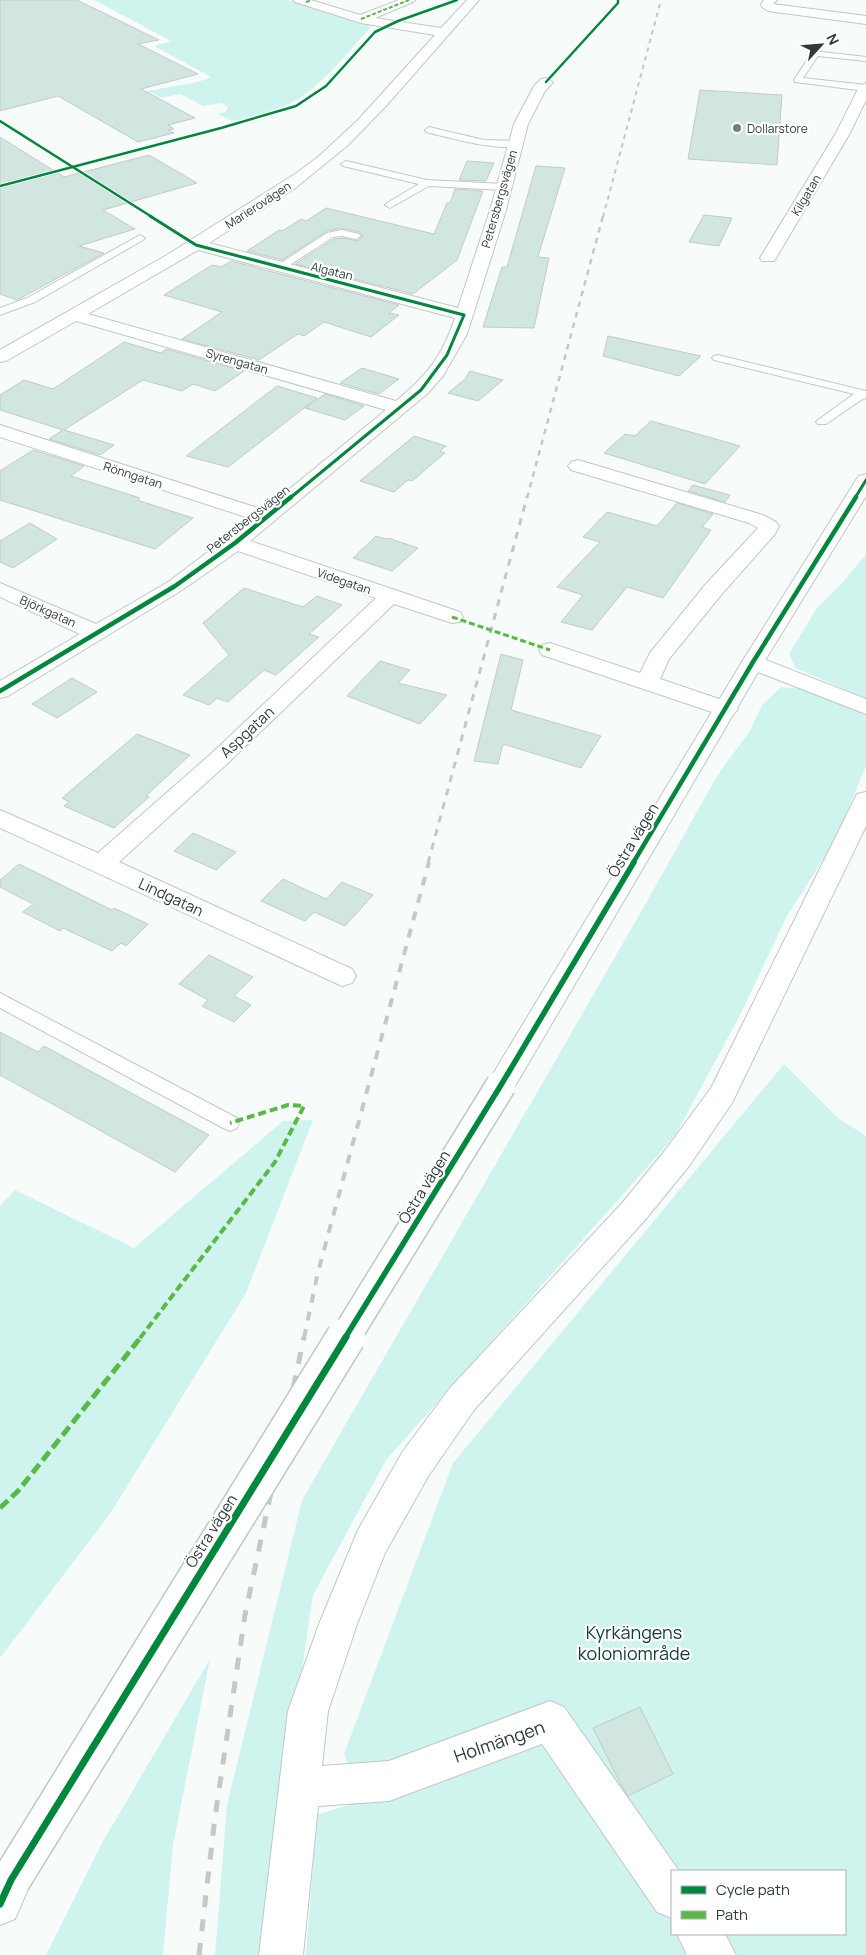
<svg xmlns="http://www.w3.org/2000/svg" width="866" height="1955" font-family="Manrope,sans-serif">
  <style>
    .green { fill: #cff4ee; fill-rule: evenodd }
    .building { fill: #d1e5e1; stroke: #c2cbc9 }
    .lines { fill: none; stroke-linecap: round; stroke-linejoin: round }
    .service-casing { stroke: #bfc9c7; stroke-width: 2 }
    .minor-casing { stroke: #bfc9c7; stroke-width: 2 }
    .tertiary-casing { stroke: #bfc9c7; stroke-width: 2 }
    .service { fill: #fefffe; fill-rule: evenodd }
    .minor { fill: #fefffe; fill-rule: evenodd }
    .tertiary { fill: #fefffe; fill-rule: evenodd }
    .rail-far4 { stroke: #c6c7c7; stroke-width: 2; stroke-dasharray: 4.5 4.5; stroke-linecap: butt }
    .rail-far3 { stroke: #c6c7c7; stroke-width: 2.5; stroke-dasharray: 5.5 5.5; stroke-linecap: butt }
    .rail-far2 { stroke: #c6c7c7; stroke-width: 3; stroke-dasharray: 7 7; stroke-linecap: butt }
    .rail-far1 { stroke: #c6c7c7; stroke-width: 4; stroke-dasharray: 9 9; stroke-linecap: butt }
    .rail { stroke: #c6c7c7; stroke-width: 5; stroke-dasharray: 12 12; stroke-linecap: butt }
    .tertiary-bridge-far1-casing { stroke: #bfc9c7; stroke-width: 32; stroke-linecap: butt }
    .tertiary-bridge-casing { stroke: #bfc9c7; stroke-width: 41; stroke-linecap: butt }
    .tertiary-bridge-far1 { stroke: #fefffe; stroke-width: 29 }
    .tertiary-bridge { stroke: #fefffe; stroke-width: 38 }
    .quiet-far3 { stroke: #58b947; stroke-width: 2; stroke-dasharray: 4 2; stroke-linecap: butt }
    .quiet-far2 { stroke: #58b947; stroke-width: 3; stroke-dasharray: 6 3; stroke-linecap: butt }
    .quiet-far1 { stroke: #58b947; stroke-width: 4; stroke-dasharray: 8 4; stroke-linecap: butt }
    .quiet { stroke: #58b947; stroke-width: 5; stroke-dasharray: 11 5; stroke-linecap: butt }
    .cycleway-far4-casing { stroke: #fff; stroke-width: 4 }
    .cycleway-far3-casing { stroke: #fff; stroke-width: 5 }
    .cycleway-far2-casing { stroke: #fff; stroke-width: 7 }
    .cycleway-far1-casing { stroke: #fff; stroke-width: 9 }
    .cycleway-casing { stroke: #fff; stroke-width: 10 }
    .cycleway-far4 { stroke: #00873e; stroke-width: 2.5 }
    .cycleway-far3 { stroke: #00873e; stroke-width: 3 }
    .cycleway-far2 { stroke: #00873e; stroke-width: 4.5 }
    .cycleway-far1 { stroke: #00873e; stroke-width: 5.5 }
    .cycleway { stroke: #00873e; stroke-width: 7 }
    .poi-dot { fill: #747f7d; stroke: #fff; stroke-width: 2 }
    .labels { text-anchor: middle; dominant-baseline: central; stroke-width: 4.5; stroke-linejoin: round; paint-order: stroke }
    .far-poi-label { font-size: 12px; fill: #2d3b39; stroke: #fff; text-anchor: start }
    .far-street-label { font-size: 12px; fill: #2d3b39; stroke: #fff }
    .street-label { font-size: 15px; fill: #2d3b39; stroke: #fff }
    .near-park-label { font-size: 18px; fill: #103b35; stroke: #fff }
    .near-street-label { font-size: 18px; fill: #2d3b39; stroke: #fff }
  </style>
  <rect width="100%" height="100%" fill="#f7fcfb"/>
  <g class="green">
    <path d="M94,0H288L368,24L371,27C347,53 319,90 287,105C269,113 250,117 232,121L218,114L225,112L228,107L221,103L203,106L180,94L161,98L147,91L198,82L211,77L154,46L171,41Z"/>
    <polygon points="866,554 866,699 796,668 789,654 816,609 843,582"/>
    <polygon points="781,687 817,690 866,716 866,766 835,841 787,916 739,1017 675,1136 386,1460 313,1595 264,1930 262,1955 215,1955 227,1805 302,1500 645,905 708,792 721,770 750,731 762,705"/>
    <path d="M784,1064L838,1118L866,1136V1955H306L317,1815L364,1800L344,1754L453,1463ZM672,1871H845V1934H672Z"/>
    <polygon points="313,1120 246,1293 110,1514 0,1658 0,1206 15,1190 134,1248 283,1121"/>
    <polygon points="210,1659 173,1845 163,1955 46,1955 102,1843"/>
  </g>
  <g class="building">
    <polygon points="0,0 77,0 159,40 138,44 198,74 141,89 195,118 168,125 174,129 168,130 174,133 138,142 58,96 0,111"/>
    <polygon points="700,90 782,95 777,165 688,159"/>
    <polygon points="0,137 64,177 149,155 197,183 103,210 135,229 79,246 104,253 17,300 0,294"/>
    <polygon points="467,161 494,163 486,181 459,180"/>
    <polygon points="536,166 565,168 538,257 549,258 534,328 483,327 502,267 507,267"/>
    <polygon points="455,189 483,191 457,260 413,294 295,264 334,239 342,238 357,241 363,236 359,232 342,228 327,231 282,260 247,251 279,230 282,231 301,219 306,221 326,208 434,234 447,203 450,203"/>
    <polygon points="704,215 732,218 719,246 689,242"/>
    <polygon points="231,261 399,305 389,313 399,315 371,337 324,322 304,336 298,334 259,360 182,339 222,312 164,295 212,265 221,267"/>
    <polygon points="608,336 701,356 679,376 603,356"/>
    <polygon points="124,342 161,353 166,349 244,371 215,391 193,384 182,391 143,380 64,430 114,445 100,455 49,439 63,430 0,410 0,395 24,380 53,389"/>
    <polygon points="362,368 399,379 379,394 340,383"/>
    <polygon points="470,371 503,380 478,401 448,393 465,379"/>
    <polygon points="277,386 317,398 228,467 186,456"/>
    <polygon points="325,394 364,406 345,420 305,408"/>
    <polygon points="651,421 712,438 740,446 705,484 604,453 625,434 635,436"/>
    <polygon points="414,436 446,446 440,451 445,453 412,481 408,480 394,492 360,481"/>
    <polygon points="33,450 84,466 71,476 140,498 137,500 193,518 155,549 0,500 0,471"/>
    <polygon points="693,485 730,495 725,502 688,491"/>
    <polygon points="677,503 713,514 702,527 711,530 663,598 627,587 592,630 561,622 583,595 557,587 600,542 583,537 607,512 657,526"/>
    <polygon points="30,523 57,539 13,568 0,562 0,541"/>
    <polygon points="376,536 386,539 388,538 418,548 392,571 353,558"/>
    <polygon points="244,588 303,607 317,596 342,605 309,634 319,637 276,675 264,670 228,702 217,698 209,705 183,695 229,655 203,623"/>
    <polygon points="501,654 523,660 511,710 601,736 581,768 503,744 498,764 474,761"/>
    <polygon points="380,661 410,670 398,683 447,695 420,724 347,696"/>
    <polygon points="72,678 97,692 57,718 32,704"/>
    <polygon points="137,734 190,755 146,796 149,797 114,828 64,806 69,802 62,798"/>
    <polygon points="193,833 236,852 216,870 174,851"/>
    <polygon points="19,864 112,910 114,908 148,924 126,946 121,943 112,951 63,928 60,931 23,912 33,904 0,887 0,880"/>
    <polygon points="283,879 326,899 342,882 373,895 345,926 314,912 305,921 261,901"/>
    <polygon points="209,955 253,977 234,996 251,1005 234,1022 202,1006 208,1000 179,984"/>
    <polygon points="0,1032 38,1052 44,1046 209,1135 175,1172 0,1075"/>
    <polygon points="640,1707 673,1774 628,1796 620,1783 593,1728"/>
  </g>
  <g class="lines">
    <g class="service-casing">
      <g id="service">
        <polygon points="813,51 866,57 866,61 818,56 803,78 866,85 866,91 795,82 794,80"/>
        <path d="M429,127L484,140L515,141L519,144C506,154 443,136 426,132L425,130Z"/>
        <polygon points="346,161 427,180 504,184 509,187 504,190 429,186 390,208 385,205 387,203 419,184 343,166 341,164"/>
        <polygon points="342,230 359,234 361,236 356,239 342,236 333,237 282,270 278,271 273,268 327,233"/>
        <polygon points="140,235 145,238 143,240 35,302 0,315 0,308 27,298"/>
        <polygon points="718,355 866,391 866,398 861,400 826,424 818,424 816,422 818,420 854,394 714,360 712,358 714,356"/>
        <polygon points="0,993 237,1118 239,1123 237,1128 230,1131 223,1128 0,1008"/>
      </g>
    </g>
    <g class="minor-casing">
      <g id="minor">
        <path d="M293,0H311L360,15L399,0H415L413,2L375,18L441,28L467,0H479L386,106L348,145L294,189L209,243L458,308L490,210L514,124L534,86L541,79L546,78L553,82L545,91L528,124L506,210L467,334L443,376L427,394L250,541L460,612L463,617L460,622L452,623L394,604L228,763L119,862L352,969L356,976L352,983L342,986L0,828V810L98,853L212,753L376,598L238,551L182,590L8,696L0,698V681L80,634L0,597V583L96,624L168,582L252,519L0,437V425L264,510L386,410L76,321L6,361L0,362V350L167,255L295,174L318,157L358,120L435,35L361,23L295,2ZM198,250L455,318C443,355 426,377 396,401L88,314Z"/>
        <polygon points="764,0 777,0 773,4 866,16 866,24 768,11 762,7 761,4"/>
        <polygon points="866,83 866,100 850,133 776,258 774,261 762,261 760,258 836,133 859,87"/>
        <polygon points="578,460 763,515 776,522 779,526 775,534 721,595 669,659 660,679 734,704 738,709 734,714 726,716 718,714 542,655 539,650 542,645 550,643 640,673 650,653 705,585 758,528 749,523 571,470 568,466 571,462"/>
        <polygon points="753,655 866,699 866,714 745,667 742,662 745,657"/>
        <polygon points="866,792 866,826 732,1103 689,1166 645,1220 474,1410 429,1475 385,1553 357,1624 328,1711 322,1766 389,1761 550,1701 564,1707 679,1871 672,1871 672,1918 657,1912 542,1744 389,1801 318,1806 303,1955 259,1955 288,1711 319,1624 358,1530 403,1451 450,1388 623,1202 667,1148 711,1088 854,800 857,794"/>
        <polygon points="677,1934 725,1934 736,1955 687,1955"/>
      </g>
    </g>
    <g class="tertiary-casing">
      <g id="tertiary">
        <polygon points="866,474 866,496 764,662 511,1093 501,1096 491,1093 486,1085 491,1077 742,662 856,480 859,476"/>
        <polygon points="11,1859 26,1865 32,1880 15,1919 0,1925 0,1864"/>
      </g>
    </g>
    <use href="#service" class="service"/>
    <use href="#minor" class="minor"/>
    <use href="#tertiary" class="tertiary"/>
    <polyline class="rail-far4" points="603,217 661,0"/>
    <polyline class="rail-far3" points="527,498 603,216"/>
    <polyline class="rail-far2" points="428,863 527,497"/>
    <polyline class="rail-far1" points="304,1338 318,1272 429,862"/>
    <polyline class="rail" points="199,1955 215,1817 245,1615 304,1337"/>
    <g class="tertiary-bridge-far1-casing">
      <polyline id="tertiary-bridge-far1" points="345,1338 501,1085"/>
    </g>
    <g class="tertiary-bridge-casing">
      <polyline id="tertiary-bridge" points="11,1880 346,1337"/>
    </g>
    <use href="#tertiary-bridge-far1" class="tertiary-bridge-far1"/>
    <use href="#tertiary-bridge" class="tertiary-bridge"/>
    <g class="quiet-far3">
      <polyline points="306,2 312,0"/>
      <polyline points="361,19 409,0"/>
    </g>
    <polyline class="quiet-far2" points="452,617 550,650"/>
    <polyline class="quiet-far1" points="140,1338 275,1162 304,1106 288,1105 230,1123"/>
    <polyline class="quiet" points="0,1508 18,1491 141,1337"/>
    <g class="cycleway-far4-casing">
      <g id="cycleway-far4">
        <polyline points="546,82 618,3 618,0"/>
        <polyline points="0,121 152,217"/>
        <polyline points="0,186 221,128 296,106 326,86 375,32 398,21 457,0"/>
      </g>
    </g>
    <g class="cycleway-far3-casing">
      <g id="cycleway-far3">
        <polyline points="150,216 196,245 464,315 447,355 421,390 290,498"/>
        <polyline points="855,498 866,480"/>
      </g>
    </g>
    <g class="cycleway-far2-casing">
      <g id="cycleway-far2">
        <polyline points="0,691 175,586 235,543 291,497"/>
        <polyline points="633,863 753,662 856,497"/>
      </g>
    </g>
    <g class="cycleway-far1-casing">
      <polyline id="cycleway-far1" points="345,1338 501,1085 634,862"/>
    </g>
    <g class="cycleway-casing">
      <polyline id="cycleway" points="0,1904 11,1880 346,1337"/>
    </g>
    <use href="#cycleway-far4" class="cycleway-far4"/>
    <use href="#cycleway-far3" class="cycleway-far3"/>
    <use href="#cycleway-far2" class="cycleway-far2"/>
    <use href="#cycleway-far1" class="cycleway-far1"/>
    <use href="#cycleway" class="cycleway"/>
  </g>
  <circle class="poi-dot" cx="737" cy="128" r="5"/>
  <g class="labels">
    <g class="far-poi-label">
      <text x="747" y="128">Dollarstore</text>
    </g>
    <g class="far-street-label">
      <text transform="translate(806 195) rotate(-59)">Kilgatan</text>
      <text transform="translate(499 199) rotate(-74)">Petersbergsvägen</text>
      <text transform="translate(258 205) rotate(-33)">Marierovägen</text>
      <text transform="translate(332 271) rotate(14)">Algatan</text>
      <text transform="translate(237 361) rotate(16)">Syrengatan</text>
      <text transform="translate(133 475) rotate(18)">Rönngatan</text>
      <text transform="translate(248 519) rotate(-38)">Petersbergsvägen</text>
      <text transform="translate(344 581) rotate(19)">Videgatan</text>
      <text transform="translate(48 611) rotate(24)">Björkgatan</text>
    </g>
    <g class="street-label">
      <text transform="translate(247 732) rotate(-43)">Aspgatan</text>
      <text transform="translate(633 840) rotate(-59)">Östra vägen</text>
      <text transform="translate(171 897) rotate(25)">Lindgatan</text>
      <text transform="translate(424 1187) rotate(-58)">Östra vägen</text>
      <text transform="translate(211 1531) rotate(-58)">Östra vägen</text>
    </g>
    <g class="near-park-label">
      <text x="634" y="1632">Kyrkängens<tspan x="634" dy="21">koloniområde</tspan></text>
    </g>
    <g class="near-street-label">
      <text transform="translate(499 1741) rotate(-19)">Holmängen</text>
    </g>
  </g>
  <rect x="671" y="1870" width="175" height="65" fill="#ffffff" stroke="#abb1b0"/>
  <rect x="681" y="1886" width="25" height="8" fill="#00873e" stroke="#abb1b0"/>
  <text x="716" y="1895" font-size="15" fill="#2d3b39">Cycle path</text>
  <rect x="681" y="1911" width="25" height="8" fill="#58b947" stroke="#abb1b0"/>
  <text x="716" y="1920" font-size="15" fill="#2d3b39">Path</text>
  <g transform="translate(821 45) rotate(64)" stroke="#ffffff" stroke-width="4" paint-order="stroke">
  <path d="M0-4L9 19L0 12L-9 19Z" fill="#2d3b39"/>
  <text y="-8" font-size="14" font-weight="bold" text-anchor="middle" fill="#2d3b39">N</text>
  </g>
</svg>
